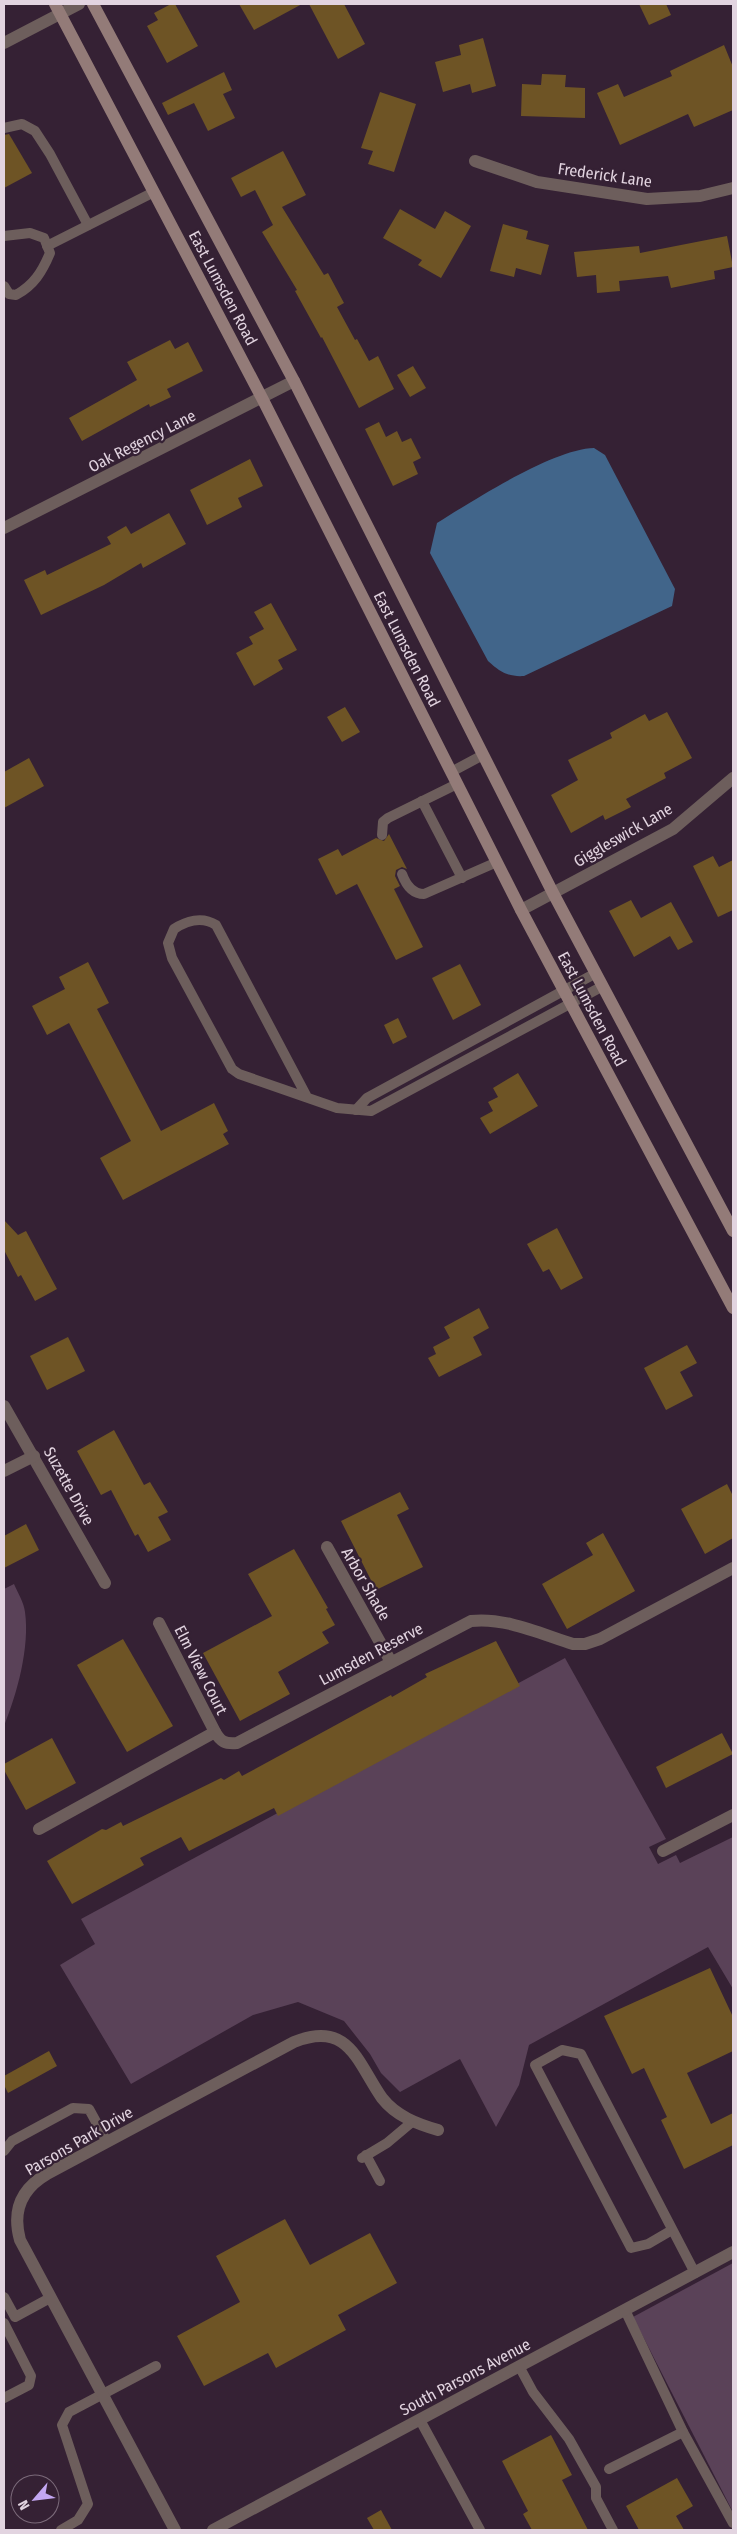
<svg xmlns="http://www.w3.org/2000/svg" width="737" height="2534" font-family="'Fira Sans Condensed',sans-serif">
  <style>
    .green { fill: #5a4258 }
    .water { fill: #41658a }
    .building { fill: #6e5425 }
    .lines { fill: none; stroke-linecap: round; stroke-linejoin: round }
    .service { stroke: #6d5e5c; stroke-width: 10 }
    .minor { stroke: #6d5e5c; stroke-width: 12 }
    .tertiary { stroke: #6d5e5c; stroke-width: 12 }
    .secondary { stroke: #937b78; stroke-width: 12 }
    .labels { text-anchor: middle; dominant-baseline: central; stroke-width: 4.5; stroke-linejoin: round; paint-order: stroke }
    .street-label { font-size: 16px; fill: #e2d4e0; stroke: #352134 }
  </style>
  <rect width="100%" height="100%" fill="#352134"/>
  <g class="green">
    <path d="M14,1584C18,1593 24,1603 25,1612C30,1647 17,1694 4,1726V1589Z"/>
    <polygon points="565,1658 666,1839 649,1847 658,1864 676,1855 680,1863 733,1837 733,1989 708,1947 529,2045 519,2085 496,2127 460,2059 400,2092 381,2073 370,2054 344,2021 298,2002 253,2015 131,2084 60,1965 95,1944 81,1919"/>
    <polygon points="733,2263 733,2512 633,2317"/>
  </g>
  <path class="water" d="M594,448L605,455L675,589L672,606L524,676C508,677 500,672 488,661L430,553L437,523C474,500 553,449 594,448Z"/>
  <g class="building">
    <polygon points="171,4 175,4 198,46 167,63 147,26 158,20 154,13"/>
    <polygon points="239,4 302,4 254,30"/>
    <polygon points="309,4 344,4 365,44 338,59"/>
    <polygon points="639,4 666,4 671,15 649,25"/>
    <polygon points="483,38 496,86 472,93 470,84 443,92 435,62 461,55 459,45"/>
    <polygon points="724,45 733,67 733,110 694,127 688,114 620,145 597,93 618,84 624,97 672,76 670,71"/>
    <polygon points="224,72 232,90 223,94 235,118 208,131 194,103 168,115 162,103"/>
    <polygon points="542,74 566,75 565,87 585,88 585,118 521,116 522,84 541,85"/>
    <polygon points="380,92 416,104 394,172 368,164 373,151 361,148"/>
    <polygon points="9,134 32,173 4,188 4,135"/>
    <polygon points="283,151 306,195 282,207 324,275 328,273 344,303 337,307 355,340 357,339 369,361 378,356 394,389 359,408 322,337 321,338 295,291 297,290 262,232 273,225 255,190 241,197 231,178"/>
    <polygon points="400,209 435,229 445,211 471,226 441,278 418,265 422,260 383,238"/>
    <polygon points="503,224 528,231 526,239 549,245 541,275 516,268 514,277 490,271"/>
    <polygon points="727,236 733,267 714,271 715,279 671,288 668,276 619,281 620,291 597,293 596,275 577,277 574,252 639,246 640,253"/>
    <polygon points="170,340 175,349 188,342 203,371 167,389 171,397 150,407 149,404 82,441 69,418 137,380 127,362"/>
    <polygon points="413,366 426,388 410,397 397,375"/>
    <polygon points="379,422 386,437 397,431 402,442 411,438 421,458 413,462 418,474 393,486 365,429"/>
    <polygon points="250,459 263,486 238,498 242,507 207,525 190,490"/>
    <polygon points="169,513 186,544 143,568 141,563 104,585 41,615 24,580 45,570 47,575 111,544 107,537 126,526 131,534"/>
    <polygon points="271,603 297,650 278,660 283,669 254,686 236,653 253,644 249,637 264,629 254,612"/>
    <polygon points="345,707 360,732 342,742 327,717"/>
    <polygon points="667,712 692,758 664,773 666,778 626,799 631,807 605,820 603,815 571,833 551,795 578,780 568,760 612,738 610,733 645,714 649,721"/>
    <polygon points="29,758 44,786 4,808 4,772"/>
    <polygon points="389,834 407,869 402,867 396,870 395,876 400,886 394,889 423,947 396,960 357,884 336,895 318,859 338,849 342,856 376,838 384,841"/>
    <polygon points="713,856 719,867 733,860 733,910 718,917 693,866"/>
    <polygon points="631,900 641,918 671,902 693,942 678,950 670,936 634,957 609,911"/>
    <polygon points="88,962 109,1003 97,1009 161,1131 214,1103 228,1131 223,1134 229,1144 123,1200 100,1158 131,1141 69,1023 47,1035 32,1006 65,989 59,977"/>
    <polygon points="460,964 481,1005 453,1020 432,978"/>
    <polygon points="398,1018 407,1037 393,1044 384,1025"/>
    <polygon points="518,1073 538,1106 490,1134 480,1118 493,1111 488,1102 498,1097 493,1088"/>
    <polygon points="4,1220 18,1235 26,1231 57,1289 35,1301 21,1275 18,1277 4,1250"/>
    <polygon points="557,1228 583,1278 561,1290 549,1269 543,1272 527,1244"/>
    <polygon points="479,1308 489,1328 473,1337 482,1355 439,1377 428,1358 436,1354 433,1347 450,1338 444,1327"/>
    <polygon points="68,1337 85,1371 47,1390 30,1356"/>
    <polygon points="687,1345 697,1363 680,1372 693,1396 666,1410 644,1368"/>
    <polygon points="114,1430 144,1485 150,1482 168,1512 158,1517 171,1540 148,1552 138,1534 135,1536 111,1490 101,1495 77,1451"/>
    <polygon points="727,1484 733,1496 733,1538 705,1554 681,1509"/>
    <polygon points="400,1492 409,1509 397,1515 423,1567 376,1590 341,1521"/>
    <polygon points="26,1524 39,1550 4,1568 4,1536"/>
    <polygon points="603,1533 635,1591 567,1629 542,1584 593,1555 586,1543"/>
    <polygon points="294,1549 328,1608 326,1609 335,1625 322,1632 329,1643 278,1672 290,1694 240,1721 203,1653 272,1616 248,1574"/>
    <polygon points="123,1639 173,1726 127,1752 77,1665"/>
    <polygon points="496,1641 520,1686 278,1816 274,1808 189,1851 181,1837 140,1858 144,1865 72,1904 47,1861 102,1829 106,1830 121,1822 123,1826 221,1778 224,1780 239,1771 242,1776 391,1695 392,1697 427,1677 425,1674"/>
    <polygon points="722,1733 733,1754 666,1788 656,1767"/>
    <polygon points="52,1738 76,1783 26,1810 4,1770 4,1764"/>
    <polygon points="710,1968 733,2017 733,2051 687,2073 711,2124 733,2113 733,2145 684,2169 661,2120 667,2117 644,2068 632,2074 604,2016"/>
    <polygon points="49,2051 57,2066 8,2093 4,2085 4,2076"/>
    <polygon points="285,2219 310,2265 370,2233 397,2283 338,2315 346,2330 276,2368 268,2353 204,2386 177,2336 240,2302 216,2256"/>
    <polygon points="551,2435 572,2475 562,2480 588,2530 532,2530 523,2514 528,2511 502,2461"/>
    <polygon points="677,2478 693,2506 676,2516 684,2530 639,2530 626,2506"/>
    <polygon points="381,2510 392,2530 374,2530 367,2518"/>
  </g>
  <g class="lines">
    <g class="service">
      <polyline points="4,128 22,124 35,131 50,154 88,225"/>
      <path d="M4,236L30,233L44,238L50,253C42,272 34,285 16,295L9,294L4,286"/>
      <polyline points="47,246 154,192"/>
      <polyline points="451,772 483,755"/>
      <polyline points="422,801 462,878"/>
      <polyline points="382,835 383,822 388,818 457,784"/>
      <path d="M402,874C406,885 412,894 424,894L497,862"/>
      <path d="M307,1097L216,925C202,916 186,921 174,929L168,943L172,958L232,1069L239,1074L337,1108L371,1111L603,986"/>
      <polyline points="356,1110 367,1098 596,973"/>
      <polyline points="4,2151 12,2141 73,2108 89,2109 107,2142"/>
      <polyline points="366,2155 380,2181"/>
      <polyline points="362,2158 387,2143 412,2122"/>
      <polyline points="672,2230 648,2244 631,2248 535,2065 562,2050 581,2054 695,2273"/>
      <polyline points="4,2297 15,2317 50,2298"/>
      <polyline points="625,2310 683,2432 733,2523"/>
      <polyline points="519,2366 533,2392 569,2439 596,2487 596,2498 613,2530"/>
      <polyline points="4,2398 29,2385 31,2376 4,2323"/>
      <polyline points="420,2420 480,2530"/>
      <polyline points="609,2469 683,2432"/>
      <polyline points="61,2530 78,2520 88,2504 62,2425 69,2412 156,2366"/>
    </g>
    <g class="minor">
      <polyline points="475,161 537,182 647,199 700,196 733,188"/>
      <polyline points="4,528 294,381"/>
      <polyline points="521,910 673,829 733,778"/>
      <polyline points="4,1406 105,1583"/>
      <polyline points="4,1471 34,1456"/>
      <polyline points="327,1547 391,1662"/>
      <polyline points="159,1623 215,1732"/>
      <path d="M39,1829L215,1732C221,1742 225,1744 237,1743L471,1621C505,1617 541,1634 573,1644H585L600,1639L733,1568"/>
      <polyline points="663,1851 733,1815"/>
      <path d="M175,2530L20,2240C12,2211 21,2189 47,2174L294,2042C349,2020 357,2062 382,2098C396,2116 417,2124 438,2130"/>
    </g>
    <g class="tertiary">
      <polyline points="4,43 79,4"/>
      <polyline points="213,2530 733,2252"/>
    </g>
    <g class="secondary">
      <polyline points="55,4 262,398 521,910 733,1308"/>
      <polyline points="93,4 294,381 553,893 733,1231"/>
    </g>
  </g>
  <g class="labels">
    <g class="street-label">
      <text transform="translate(605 175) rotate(8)">Frederick Lane</text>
      <text transform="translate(223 288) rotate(62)">East Lumsden Road</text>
      <text transform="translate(142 441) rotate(-27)">Oak Regency Lane</text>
      <text transform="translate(407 649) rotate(63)">East Lumsden Road</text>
      <text transform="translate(623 835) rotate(-30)">Giggleswick Lane</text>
      <text transform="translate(592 1009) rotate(62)">East Lumsden Road</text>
      <text transform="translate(69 1486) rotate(61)">Suzette Drive</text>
      <text transform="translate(366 1584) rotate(60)">Arbor Shade</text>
      <text transform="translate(371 1654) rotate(-28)">Lumsden Reserve</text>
      <text transform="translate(201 1670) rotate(63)">Elm View Court</text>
      <text transform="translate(79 2141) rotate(-30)">Parsons Park Drive</text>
      <text transform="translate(465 2377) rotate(-28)">South Parsons Avenue</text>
    </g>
  </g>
  <rect width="737" height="2534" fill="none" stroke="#e2d4e0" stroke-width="10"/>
  <g transform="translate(35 2499) rotate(242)"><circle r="24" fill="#352134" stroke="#7a6979"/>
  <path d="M0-4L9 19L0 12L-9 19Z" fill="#c3a7f2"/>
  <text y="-8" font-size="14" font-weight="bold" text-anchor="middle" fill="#e2d4e0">N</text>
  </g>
</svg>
